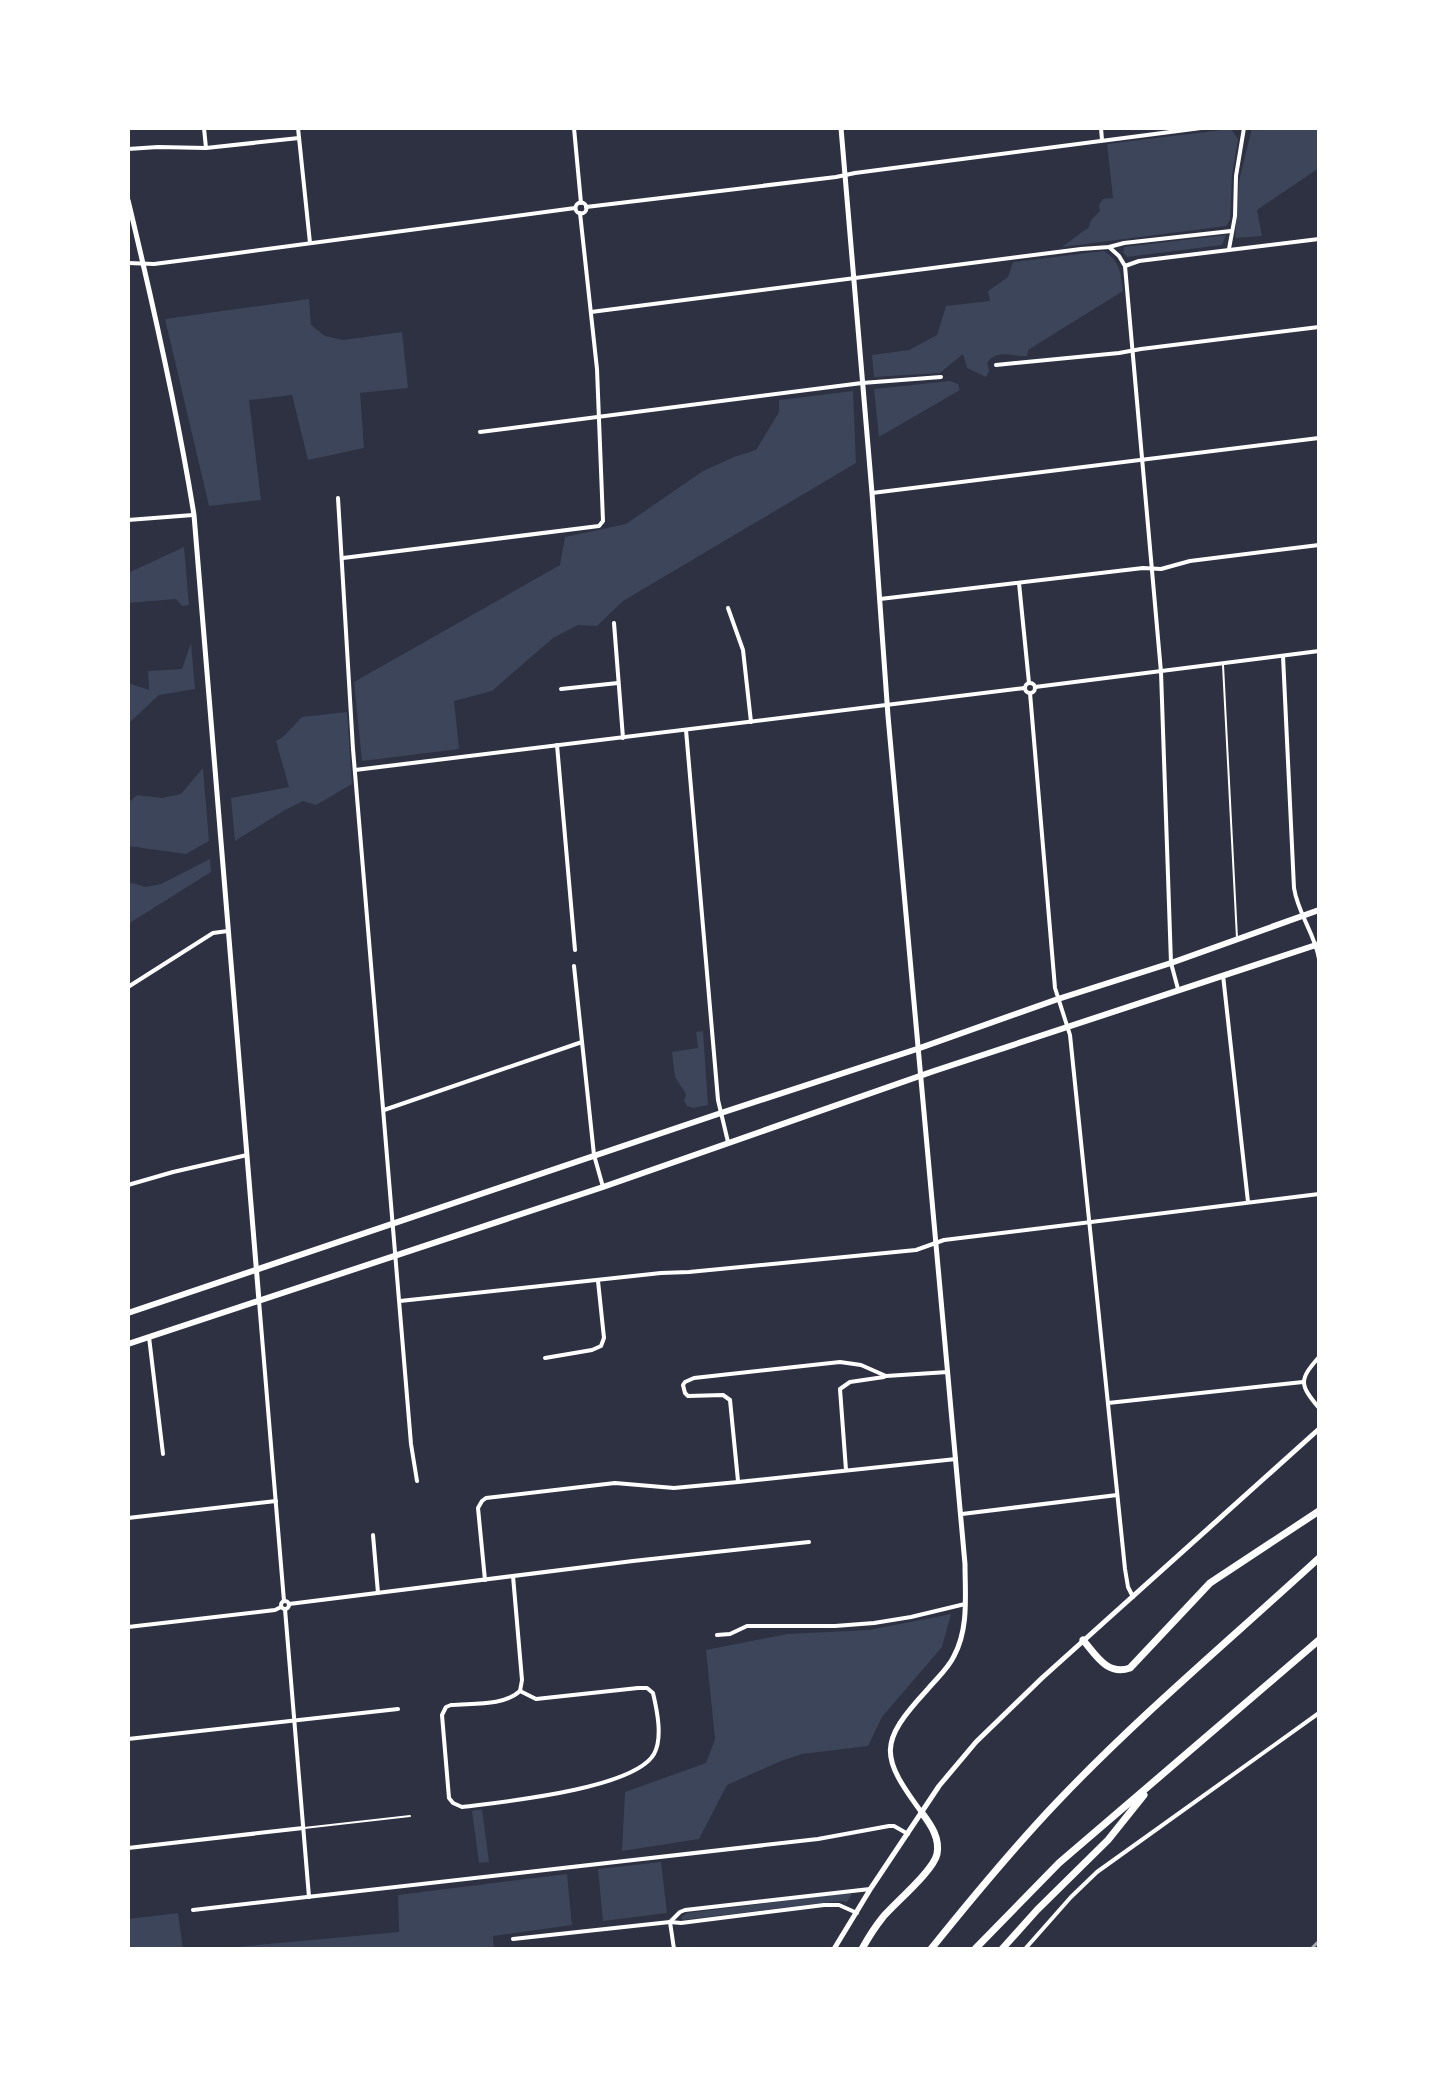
<svg xmlns="http://www.w3.org/2000/svg" width="1447" height="2077" font-family="Bitter,serif">
  <style>
    .green { fill: #3c4559 }
    .lines { fill: none; stroke-linecap: round; stroke-linejoin: round }
    .service { stroke: #fff; stroke-width: 2 }
    .minor { stroke: #fff; stroke-width: 4 }
    .tertiary { stroke: #fff; stroke-width: 5 }
    .secondary { stroke: #fff; stroke-width: 6 }
    .motorway { stroke: #fff; stroke-width: 7 }
    .rail { stroke: #abadb3; stroke-width: 3 }
  </style>
  <rect width="100%" height="100%" fill="#2d3142"/>
  <g class="green">
    <polygon points="1252,128 1319,128 1319,168 1257,210 1262,236 1235,238 1239,181"/>
    <polygon points="1231,129 1238,139 1232,175 1230,220 1226,226 1062,247 1089,227 1091,220 1100,211 1099,205 1103,199 1113,198 1107,144"/>
    <polygon points="1226,235 1222,245 1127,257 1123,252 1124,247"/>
    <path d="M1104,251C1121,263 1120,271 1123,291L1028,350L1027,356C1012,357 997,348 987,363L989,371L986,377L967,368L963,354L940,373L874,377L872,355L909,350L937,335L946,306L990,301L988,291L1008,277L1013,262Z"/>
    <polygon points="309,299 311,325 325,336 343,340 402,332 408,388 360,393 364,448 308,460 292,395 249,400 261,500 209,506 165,319"/>
    <polygon points="950,381 958,384 960,390 879,437 874,389"/>
    <polygon points="853,391 856,463 623,601 597,626 578,625 553,638 492,691 454,701 459,749 362,761 354,682 560,565 565,537 626,524 703,471 734,457 756,450 779,412 779,400"/>
    <polygon points="184,547 189,605 182,606 176,599 128,603 128,573"/>
    <polygon points="191,643 195,689 159,695 128,724 128,683 149,690 148,671 182,669"/>
    <polygon points="347,712 352,784 316,805 303,801 285,810 235,841 231,798 289,787 276,741 283,737 302,717"/>
    <polygon points="203,768 209,841 186,854 128,846 128,803 137,795 162,798 181,794"/>
    <polygon points="210,859 211,872 128,924 128,882 146,887 161,884"/>
    <polygon points="703,1031 708,1105 693,1108 687,1106 684,1101 686,1094 675,1077 672,1052 698,1048 696,1032"/>
    <polygon points="951,1614 942,1647 882,1717 868,1746 802,1754 781,1761 727,1785 699,1839 622,1851 625,1792 706,1763 715,1739 706,1650 787,1634 869,1630"/>
    <polygon points="482,1809 489,1862 479,1863 472,1811"/>
    <polygon points="661,1862 667,1913 603,1921 598,1869"/>
    <polygon points="567,1874 572,1925 493,1936 494,1949 214,1949 399,1932 398,1895"/>
    <polygon points="847,1893 852,1894 847,1902 840,1901 683,1920 681,1917 687,1913"/>
    <polygon points="178,1913 183,1949 128,1949 128,1919"/>
  </g>
  <g class="lines">
    <g class="service">
      <polyline points="1223,665 1237,938"/>
      <polyline points="304,1828 410,1816"/>
    </g>
    <g class="minor">
      <polyline points="204,128 206,148"/>
      <polyline points="298,128 310,243"/>
      <polyline points="574,128 581,203"/>
      <polyline points="1101,128 1102,140"/>
      <polyline points="128,149 158,147 206,148 299,138"/>
      <circle cx="581" cy="208" r="5.5"/>
      <polyline points="586,207 836,177 855,173 1201,128"/>
      <polyline points="1109,247 1119,256 1125,266 1161,672 1171,963 1178,989"/>
      <polyline points="1229,249 1235,216 1236,176 1244,128"/>
      <polyline points="128,263 154,264 193,259 575,208"/>
      <polyline points="1125,266 1139,261 1319,239"/>
      <polyline points="591,312 1081,249 1109,247 1124,243 1231,231"/>
      <polyline points="996,365 1119,353 1141,349 1319,327"/>
      <polyline points="480,432 862,383 941,377"/>
      <polyline points="872,493 1319,438"/>
      <polyline points="338,498 353,749 411,1444 417,1481"/>
      <polyline points="128,520 193,515"/>
      <polyline points="343,558 599,526 603,521 597,369 580,213"/>
      <polyline points="1019,583 1029,683"/>
      <polyline points="880,599 1143,568 1161,569 1190,561 1319,545"/>
      <polyline points="728,608 743,650 751,722"/>
      <polyline points="614,623 623,738"/>
      <path d="M1283,656L1294,888C1298,914 1315,934 1319,959"/>
      <circle cx="1030" cy="688" r="5"/>
      <polyline points="1035,687 1319,651"/>
      <polyline points="561,689 618,683"/>
      <polyline points="1030,693 1055,988 1070,1035 1125,1569 1128,1587 1133,1597"/>
      <polyline points="686,730 718,1100 728,1142"/>
      <polyline points="557,745 575,950"/>
      <polyline points="355,770 1025,688"/>
      <polyline points="574,966 594,1155 603,1187"/>
      <polyline points="1223,975 1248,1202"/>
      <polyline points="128,987 213,933 228,931"/>
      <polyline points="384,1110 582,1042"/>
      <polyline points="128,1185 173,1172 247,1155"/>
      <polyline points="259,1301 284,1601"/>
      <polyline points="400,1301 661,1273 689,1272 916,1250 944,1240 1319,1194"/>
      <polyline points="149,1337 163,1454"/>
      <path d="M1319,1357C1299,1380 1299,1384 1319,1408"/>
      <polyline points="545,1358 592,1350 601,1346 604,1338 598,1281"/>
      <polyline points="1108,1403 1303,1382"/>
      <polyline points="846,1470 840,1389 850,1382 884,1377"/>
      <polyline points="738,1481 730,1400 723,1395 688,1396 685,1393 683,1385 685,1382 694,1378 840,1362 861,1365 886,1376 948,1372"/>
      <polyline points="962,1514 1117,1495"/>
      <polyline points="128,1518 276,1501"/>
      <polyline points="373,1535 378,1593"/>
      <polyline points="513,1576 522,1680 520,1691"/>
      <polyline points="485,1580 478,1508 482,1501 486,1498 615,1483 674,1488 738,1482 956,1459"/>
      <circle cx="285" cy="1605" r="4"/>
      <polyline points="289,1604 633,1561 809,1542"/>
      <polyline points="285,1609 309,1897"/>
      <polyline points="128,1627 275,1610 281,1607"/>
      <polyline points="717,1635 730,1634 747,1626 835,1626 874,1623 911,1617 965,1604"/>
      <path d="M638,1688H647L653,1693C657,1710 663,1738 654,1754C634,1789 502,1802 462,1807L453,1803L449,1798L442,1715L446,1707L451,1705C473,1703 504,1706 520,1691L536,1699Z"/>
      <polyline points="128,1739 398,1709"/>
      <polyline points="128,1848 303,1828"/>
      <polyline points="193,1910 818,1839 889,1826 894,1826 908,1834"/>
      <polyline points="670,1922 680,1912 685,1910 870,1889"/>
      <polyline points="670,1922 674,1949"/>
      <polyline points="513,1939 670,1922 681,1923 824,1905 839,1905 857,1913"/>
      <polyline points="1025,1949 1071,1897 1097,1872 1319,1713"/>
    </g>
    <g class="tertiary">
      <path d="M841,128L872,493L888,716L965,1564C965,1595 969,1628 954,1656C948,1669 936,1679 927,1690C878,1743 880,1756 922,1813"/>
      <path d="M128,200C153,304 177,409 194,515L259,1301"/>
      <polyline points="834,1949 871,1888 939,1786 976,1742 1042,1678 1319,1429"/>
    </g>
    <g class="secondary">
      <polyline points="128,1313 721,1113 917,1049 1058,999 1171,963 1319,910"/>
      <polyline points="128,1344 603,1187 934,1071 1319,944"/>
    </g>
    <g class="motorway">
      <path d="M1083,1640C1096,1655 1107,1676 1130,1668L1210,1583L1319,1511"/>
      <path d="M862,1949C868,1938 875,1927 883,1917C895,1903 934,1870 937,1854C940,1838 931,1825 922,1813"/>
      <path d="M931,1949C972,1898 1014,1847 1059,1800C1140,1715 1232,1638 1319,1558"/>
      <polyline points="975,1949 1059,1863 1319,1640"/>
      <polyline points="1002,1949 1037,1910 1108,1840 1144,1795"/>
    </g>
    <polyline class="rail" points="1311,1949 1319,1941"/>
  </g>
  <rect width="1447" height="2077" fill="none" stroke="#ffffff" stroke-width="260"/>
</svg>
